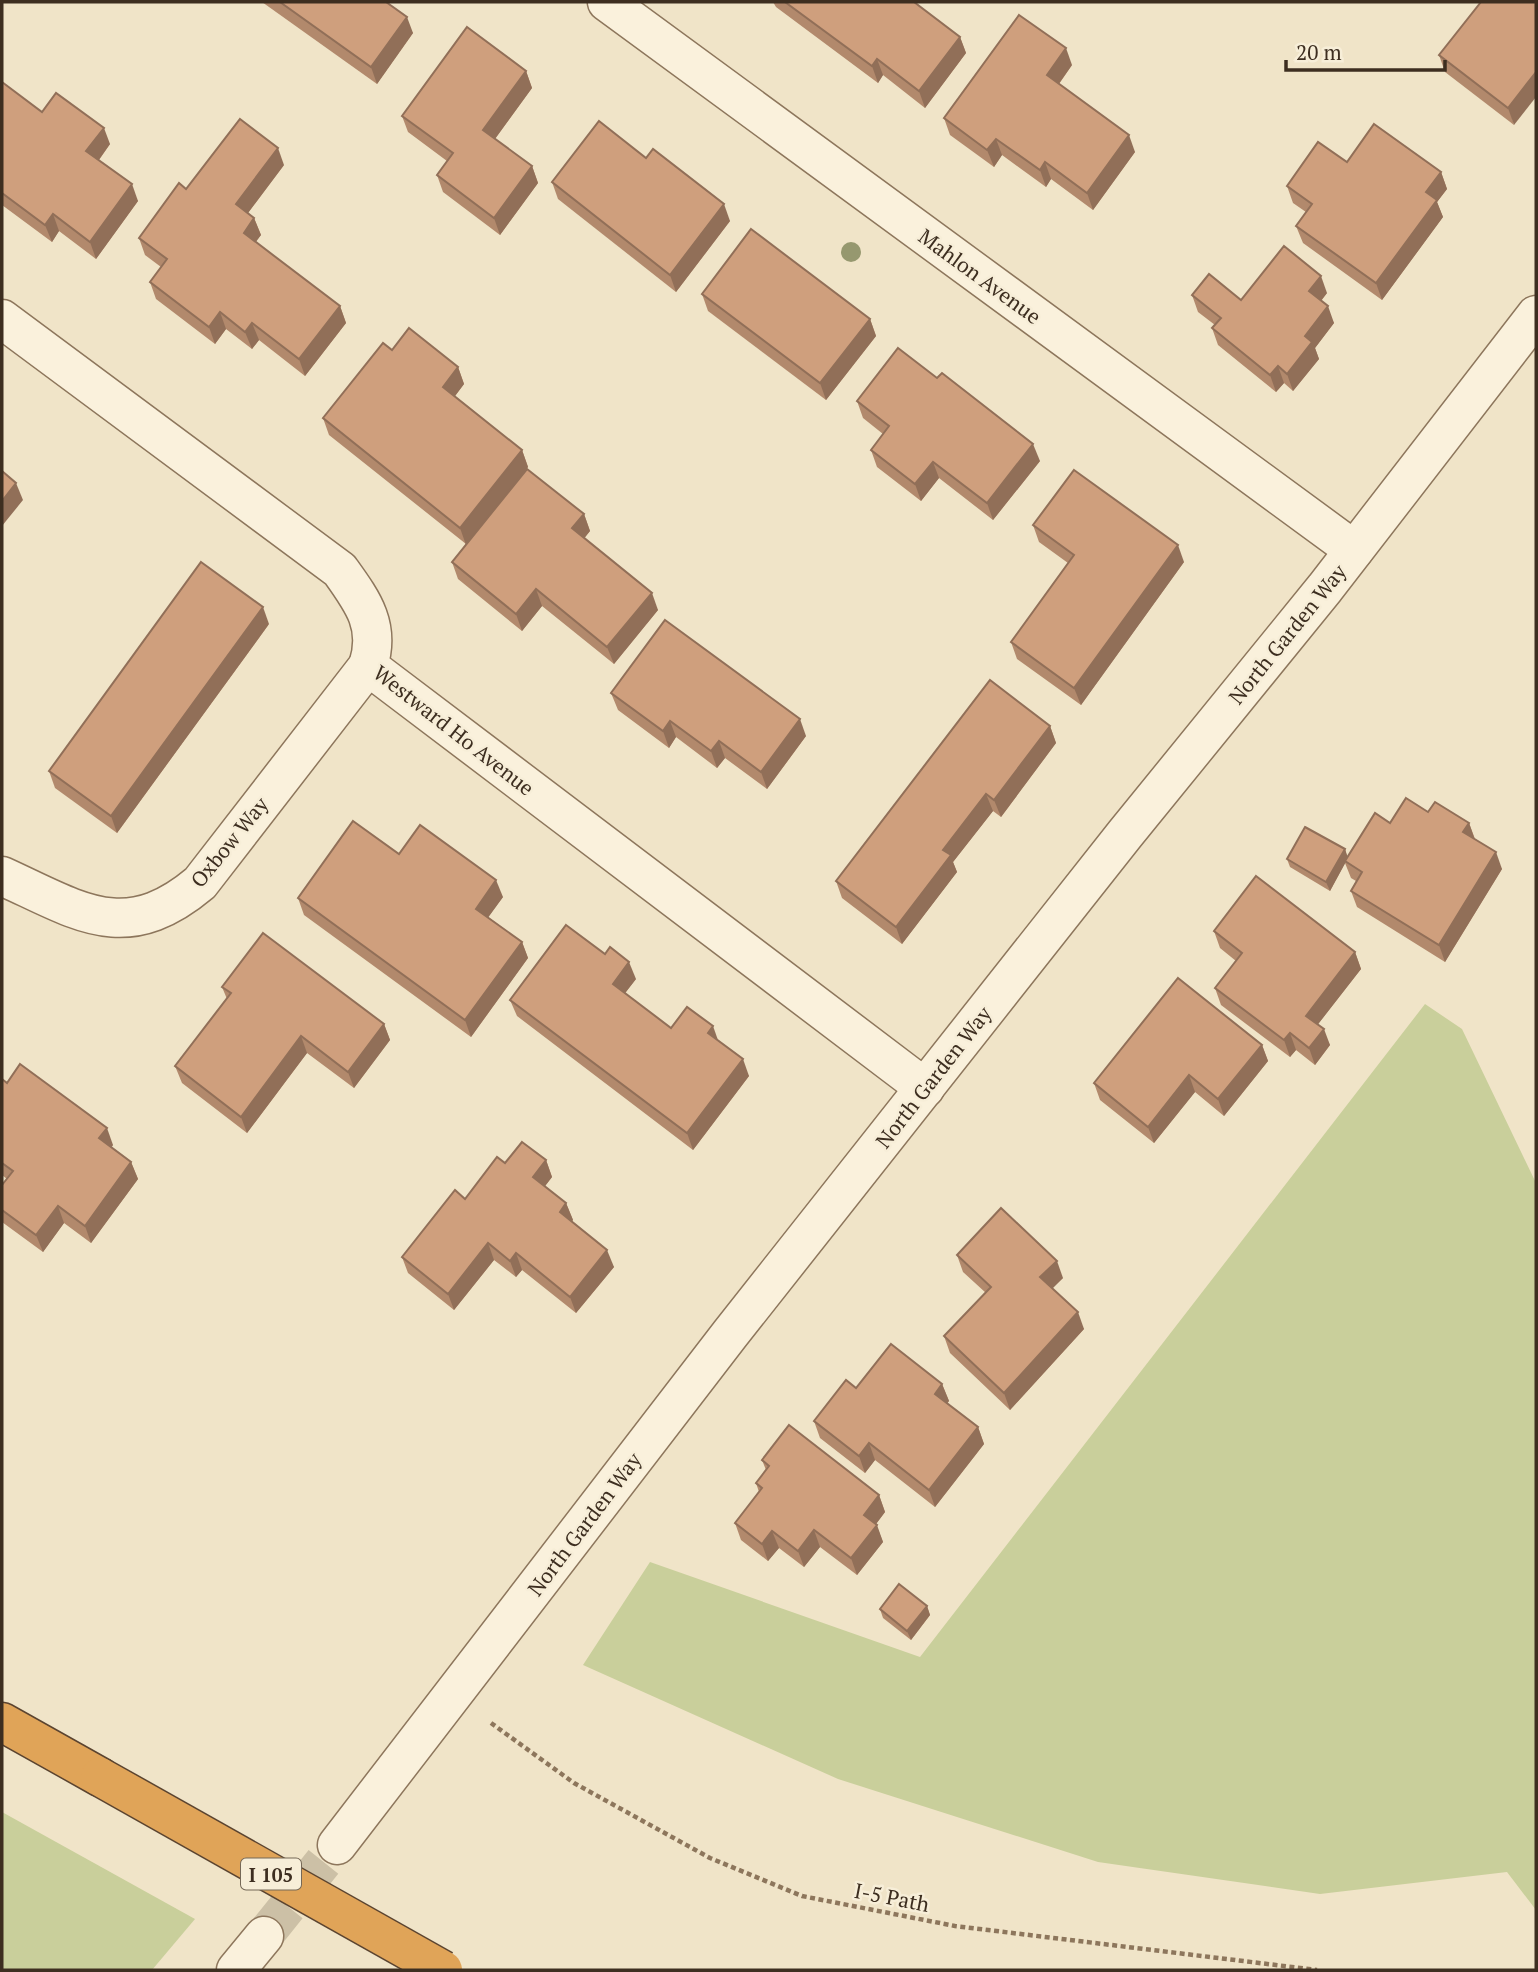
<svg xmlns="http://www.w3.org/2000/svg" width="1538" height="1972" font-family="'PT Serif',serif">
  <style>
    .green { fill: #c9cf9b }
    .lines { fill: none; stroke-linecap: round; stroke-linejoin: round }
    .minor-tunnel { stroke: #ccc0a6; stroke-width: 38; stroke-dasharray: 38 19; stroke-linecap: butt }
    .minor-casing { stroke: #8d765c; stroke-width: 41 }
    .highway-casing { stroke: #5b4430; stroke-width: 41 }
    .path { stroke: #8d765c; stroke-width: 4.5; stroke-dasharray: 5 3.5; stroke-linecap: butt }
    .minor { stroke: #faf1dc; stroke-width: 38 }
    .highway { stroke: #e0a458; stroke-width: 38 }
    .highway-bridge-casing { stroke: #5b4430; stroke-width: 41; stroke-linecap: butt }
    .highway-bridge { stroke: #e0a458; stroke-width: 38 }
    .tree { fill: #96986f }
    .wall { fill: #b2896c }
    .shaded-wall { fill: #916f58 }
    .building { fill: #cf9f7d; stroke: #916f58; stroke-width: 2 }
    .labels { text-anchor: middle; dominant-baseline: central; stroke-width: 5; stroke-linejoin: round; paint-order: stroke }
    .shield { fill: #f7eed8; stroke: #756857; stroke-width: 2 }
    .shield-label { font-size: 19px; font-weight: bold; fill: #3d2e20 }
    .street-label { font-size: 21px; fill: #3d2e20; stroke: #f7eed8 }
  </style>
  <rect width="100%" height="100%" fill="#f0e4c8"/>
  <g class="green">
    <polygon points="1425,1004 1462,1029 1536,1183 1536,1910 1507,1872 1320,1894 1098,1862 838,1779 583,1665 650,1562 920,1657"/>
    <polygon points="2,1812 195,1919 152,1970 2,1970"/>
  </g>
  <g class="lines">
    <polyline class="minor-tunnel" points="264,1936 337,1845"/>
    <g class="minor-casing">
      <g id="minor">
        <polyline points="607,2 1354,550"/>
        <path d="M2,319L340,570C363,602 381,626 368,666L925,1088"/>
        <path d="M2,876C79,911 125,946 200,883L368,666"/>
        <polyline points="337,1845 730,1334 1125,834 1325,588 1536,315"/>
        <polyline points="236,1970 264,1936"/>
      </g>
    </g>
    <g class="highway-casing">
      <polyline id="highway" points="2,1722 100,1777"/>
    </g>
    <polyline class="path" points="491,1723 574,1783 710,1858 802,1896 955,1926 1317,1970"/>
    <use href="#minor" class="minor"/>
    <use href="#highway" class="highway"/>
    <g class="highway-bridge-casing">
      <polyline id="highway-bridge" points="100,1777 443,1970"/>
    </g>
    <use href="#highway-bridge" class="highway-bridge"/>
  </g>
  <circle class="tree" cx="851" cy="252" r="10"/>
  <g class="wall">
    <polygon points="262,2 386,2 413,33 377,84"/>
    <polygon points="773,2 914,2 960,37 966,53 925,108 883,75 878,83 776,7"/>
    <polygon points="1481,2 1514,125 1445,72 1439,55"/>
    <polygon points="1072,65 1059,84 1135,152 1093,210 1051,179 1046,187 1002,155 994,167 950,135 944,118"/>
    <polygon points="526,71 532,88 495,139 532,166 538,183 500,235 443,192 437,175 447,161 408,132 402,116"/>
    <polygon points="2,82 42,112 110,144 99,160 138,201 96,259 59,231 52,242 2,205"/>
    <polygon points="646,158 730,221 676,292 558,199 552,182"/>
    <polygon points="1347,162 1441,172 1447,189 1437,202 1443,217 1382,300 1303,243 1296,226 1306,212 1293,203 1287,186"/>
    <polygon points="284,165 248,213 254,218 261,235 255,242 340,306 346,323 305,376 259,340 252,349 226,329 215,344 156,299 150,282 161,267 145,255 139,238 186,189"/>
    <polygon points="1327,293 1321,301 1334,323 1315,348 1319,359 1293,391 1284,383 1276,392 1218,345 1212,328 1215,325 1198,312 1192,295 1241,300"/>
    <polygon points="702,294 870,319 876,336 826,400 708,311"/>
    <polygon points="392,350 458,367 464,384 455,396 522,450 528,467 523,473 584,514 590,531 584,538 658,610 614,664 542,606 522,631 458,579 452,562 466,544 329,435 323,418"/>
    <polygon points="857,401 1040,461 993,520 939,478 921,501 877,467 871,450 883,434 863,418"/>
    <polygon points="1033,525 1184,562 1081,705 1017,659 1011,642 1068,563 1039,542"/>
    <polygon points="269,624 117,833 55,788 49,771"/>
    <polygon points="611,693 806,736 767,789 725,758 717,768 676,737 669,748 618,710"/>
    <polygon points="1050,726 1056,743 1001,817 993,811 953,862 957,872 902,944 842,898 836,881"/>
    <polygon points="1428,812 1469,823 1475,839 1502,869 1445,962 1357,907 1351,891 1356,881 1351,878 1345,863 1330,891 1290,867 1287,859 1345,849 1347,857 1390,823"/>
    <polygon points="399,854 503,897 488,917 522,942 528,958 471,1037 304,915 298,898"/>
    <polygon points="1214,931 1355,952 1361,969 1318,1024 1330,1045 1315,1065 1296,1050 1290,1057 1221,1005 1215,988 1236,961 1220,948"/>
    <polygon points="636,979 625,993 671,1028 718,1041 749,1076 693,1150 517,1016 510,1000"/>
    <polygon points="222,987 384,1024 390,1040 354,1088 307,1053 247,1133 182,1083 175,1066 227,999"/>
    <polygon points="1262,1045 1268,1061 1224,1116 1195,1092 1154,1143 1100,1100 1094,1083"/>
    <polygon points="2,1079 113,1145 111,1147 131,1162 138,1179 91,1243 64,1223 43,1252 2,1222 2,1185 7,1179 2,1175"/>
    <polygon points="546,1160 552,1177 545,1186 566,1203 573,1220 572,1221 614,1267 576,1313 522,1270 516,1277 494,1260 454,1310 408,1273 402,1257 505,1163"/>
    <polygon points="957,1255 1063,1278 1052,1288 1084,1329 1010,1410 950,1353 944,1336 986,1293 963,1272"/>
    <polygon points="942,1384 949,1401 947,1403 978,1427 984,1444 935,1507 875,1460 865,1473 820,1438 814,1421 856,1388"/>
    <polygon points="762,1460 879,1495 885,1512 876,1524 883,1542 857,1575 820,1547 804,1567 779,1548 768,1561 741,1540 735,1523 759,1492 756,1483 766,1470"/>
    <polygon points="927,1606 930,1615 911,1640 883,1618 880,1609"/>
  </g>
  <g class="shaded-wall">
    <polygon points="407,17 413,33 377,84 371,67"/>
    <polygon points="960,37 966,53 925,108 919,91"/>
    <polygon points="1066,48 1072,65 1053,92 1047,75"/>
    <polygon points="877,59 883,75 878,83 872,66"/>
    <polygon points="526,71 532,88 489,147 483,130"/>
    <polygon points="1536,72 1536,97 1514,125 1508,108"/>
    <polygon points="104,128 110,144 93,168 86,151"/>
    <polygon points="1129,135 1135,152 1093,210 1087,193"/>
    <polygon points="996,139 1002,155 994,167 987,150"/>
    <polygon points="278,148 284,165 242,221 236,204"/>
    <polygon points="1045,162 1051,179 1046,187 1040,170"/>
    <polygon points="532,166 538,183 500,235 494,218"/>
    <polygon points="1441,172 1447,189 1437,202 1443,217 1382,300 1376,283 1426,192"/>
    <polygon points="132,184 138,201 96,259 90,242"/>
    <polygon points="724,204 730,221 676,292 670,275"/>
    <polygon points="53,214 59,231 52,242 45,225"/>
    <polygon points="254,218 261,235 250,250 244,233"/>
    <polygon points="1321,276 1327,293 1316,307 1309,291"/>
    <polygon points="340,306 346,323 305,376 299,359"/>
    <polygon points="1328,306 1334,323 1315,348 1319,359 1293,391 1287,374 1305,336"/>
    <polygon points="220,312 226,329 215,344 209,327"/>
    <polygon points="870,319 876,336 826,400 820,383"/>
    <polygon points="252,323 259,340 252,349 245,332"/>
    <polygon points="1278,366 1284,383 1276,392 1270,375"/>
    <polygon points="458,367 464,384 449,404 443,387"/>
    <polygon points="1033,444 1040,461 993,520 987,503"/>
    <polygon points="522,450 528,467 466,545 460,528"/>
    <polygon points="933,462 939,478 921,501 915,484"/>
    <polygon points="16,483 23,500 2,526 2,501"/>
    <polygon points="584,514 590,531 579,545 572,528"/>
    <polygon points="1178,545 1184,562 1081,705 1074,688"/>
    <polygon points="536,589 542,606 522,631 516,614"/>
    <polygon points="652,593 658,610 614,664 607,647"/>
    <polygon points="263,607 269,624 117,833 111,816"/>
    <polygon points="800,719 806,736 767,789 761,772"/>
    <polygon points="670,721 676,737 669,748 663,731"/>
    <polygon points="1050,726 1056,743 1001,817 994,800"/>
    <polygon points="719,741 725,758 717,768 711,751"/>
    <polygon points="986,794 993,811 953,862 957,872 902,944 896,927 943,850"/>
    <polygon points="1469,823 1475,840 1463,832"/>
    <polygon points="1345,849 1348,858 1330,891 1326,882"/>
    <polygon points="1496,852 1502,869 1445,962 1439,945"/>
    <polygon points="496,880 503,897 482,926 476,909"/>
    <polygon points="522,942 528,958 471,1037 465,1020"/>
    <polygon points="1355,952 1361,969 1312,1032 1306,1016"/>
    <polygon points="629,962 636,979 619,1001 613,984"/>
    <polygon points="384,1024 390,1040 354,1088 348,1072"/>
    <polygon points="713,1026 719,1043 708,1033"/>
    <polygon points="1324,1029 1330,1045 1315,1065 1309,1048"/>
    <polygon points="1290,1033 1296,1050 1290,1057 1284,1040"/>
    <polygon points="301,1036 307,1053 247,1133 241,1117"/>
    <polygon points="1262,1045 1268,1061 1224,1116 1218,1099"/>
    <polygon points="743,1059 749,1076 693,1150 687,1133"/>
    <polygon points="1189,1075 1195,1092 1154,1143 1148,1127"/>
    <polygon points="107,1128 113,1145 106,1155 99,1138"/>
    <polygon points="546,1160 552,1177 539,1194 533,1177"/>
    <polygon points="131,1162 138,1179 91,1243 85,1226"/>
    <polygon points="566,1203 573,1220 566,1228 560,1212"/>
    <polygon points="58,1206 64,1223 43,1252 36,1235"/>
    <polygon points="488,1243 494,1260 454,1310 448,1294"/>
    <polygon points="607,1250 614,1267 576,1313 570,1297"/>
    <polygon points="516,1253 522,1270 516,1277 510,1261"/>
    <polygon points="1057,1261 1063,1278 1047,1294 1040,1277"/>
    <polygon points="1078,1312 1084,1329 1010,1410 1004,1393"/>
    <polygon points="942,1384 949,1401 941,1411 935,1394"/>
    <polygon points="978,1427 984,1444 935,1507 929,1490"/>
    <polygon points="869,1443 875,1460 865,1473 859,1456"/>
    <polygon points="879,1495 885,1512 870,1532 864,1515"/>
    <polygon points="877,1525 883,1542 857,1575 851,1558"/>
    <polygon points="814,1530 820,1547 804,1567 798,1551"/>
    <polygon points="772,1531 779,1548 768,1561 762,1544"/>
    <polygon points="927,1606 930,1615 911,1640 907,1631"/>
  </g>
  <g class="building">
    <polygon points="280,2 386,2 407,17 371,67"/>
    <polygon points="785,2 914,2 960,37 919,91 877,59 872,66"/>
    <polygon points="1481,2 1536,2 1536,72 1508,108 1439,55"/>
    <polygon points="1019,15 1066,48 1047,75 1129,135 1087,193 1045,162 1040,170 996,139 987,150 944,118"/>
    <polygon points="467,27 526,71 483,130 532,166 494,218 437,175 453,153 402,116"/>
    <polygon points="2,82 42,112 56,93 104,128 86,151 132,184 90,242 53,214 45,225 2,193"/>
    <polygon points="240,119 278,148 236,204 254,218 244,233 340,306 299,359 252,323 245,332 220,312 209,327 150,282 167,259 139,238 179,183 186,189"/>
    <polygon points="599,121 646,158 653,149 724,204 670,275 552,182"/>
    <polygon points="1374,124 1441,172 1426,192 1437,200 1376,283 1296,226 1312,204 1287,186 1318,142 1347,162"/>
    <polygon points="751,229 870,319 820,383 702,294"/>
    <polygon points="1284,246 1321,276 1309,291 1328,306 1305,336 1312,342 1287,374 1278,366 1270,375 1212,328 1221,318 1192,295 1209,274 1241,300"/>
    <polygon points="409,328 458,367 443,387 522,450 460,528 323,418 383,343 392,350"/>
    <polygon points="898,348 937,378 942,373 1033,444 987,503 933,462 915,484 871,450 889,426 857,401"/>
    <polygon points="527,469 584,514 572,528 652,593 607,647 536,589 516,614 452,562"/>
    <polygon points="1074,470 1178,545 1074,688 1011,642 1074,555 1033,525"/>
    <polygon points="2,471 16,483 2,501"/>
    <polygon points="201,562 263,607 111,816 49,771"/>
    <polygon points="665,620 800,719 761,772 719,741 711,751 670,721 663,731 611,693"/>
    <polygon points="990,680 1050,726 994,800 986,794 943,850 951,855 896,927 836,881"/>
    <polygon points="1406,798 1428,812 1435,802 1469,823 1463,832 1496,852 1439,945 1351,891 1362,872 1345,861 1375,813 1390,823"/>
    <polygon points="353,821 399,854 420,825 496,880 476,909 522,942 465,1020 298,898"/>
    <polygon points="1305,827 1345,849 1326,882 1287,859"/>
    <polygon points="1256,876 1355,952 1306,1016 1324,1029 1309,1048 1290,1033 1284,1040 1215,988 1242,953 1214,931"/>
    <polygon points="566,925 605,954 610,947 629,962 613,984 671,1028 687,1007 713,1026 708,1033 743,1059 687,1133 510,1000"/>
    <polygon points="263,933 384,1024 348,1072 301,1036 241,1117 175,1066 231,993 222,987"/>
    <polygon points="1178,978 1262,1045 1218,1099 1189,1075 1148,1127 1094,1083"/>
    <polygon points="20,1064 107,1128 99,1138 131,1162 85,1226 58,1206 36,1235 2,1210 2,1185 13,1171 2,1163 2,1079 7,1083"/>
    <polygon points="522,1142 546,1160 533,1177 566,1203 560,1212 607,1250 570,1297 516,1253 510,1261 488,1243 448,1294 402,1257 455,1190 465,1199 497,1157 505,1163"/>
    <polygon points="1001,1208 1057,1261 1040,1277 1078,1312 1004,1393 944,1336 991,1287 957,1255"/>
    <polygon points="891,1344 942,1384 935,1394 978,1427 929,1490 869,1443 859,1456 814,1421 846,1380 856,1388"/>
    <polygon points="789,1425 879,1495 864,1515 877,1525 851,1558 814,1530 798,1551 772,1531 762,1544 735,1523 762,1488 756,1483 769,1466 762,1460"/>
    <polygon points="899,1584 927,1606 907,1631 880,1609"/>
  </g>
  <g class="labels">
    <rect class="shield" x="241" y="1858.5" width="60" height="31" rx="5"/>
    <g class="shield-label">
      <text x="271" y="1874">I 105</text>
    </g>
    <g class="street-label">
      <text transform="translate(980 276) rotate(36)">Mahlon Avenue</text>
      <text transform="translate(1287 634) rotate(-51)">North Garden Way</text>
      <text transform="translate(454 730) rotate(38)">Westward Ho Avenue</text>
      <text transform="translate(229 842) rotate(-51)">Oxbow Way</text>
      <text transform="translate(933 1077) rotate(-52)">North Garden Way</text>
      <text transform="translate(584 1524) rotate(-53)">North Garden Way</text>
      <text transform="translate(892 1897) rotate(11)">I-5 Path</text>
    </g>
  </g>
  <rect width="1538" height="1972" fill="none" stroke="#3d2e20" stroke-width="7"/>
  <path d="M1286 60v10h159v-10" fill="none" stroke="#3d2e20" stroke-width="3.5"/>
  <text x="1296" y="60" font-size="21" fill="#3d2e20" stroke="#f7eed8" stroke-width="5" paint-order="stroke">20 m</text>
</svg>
